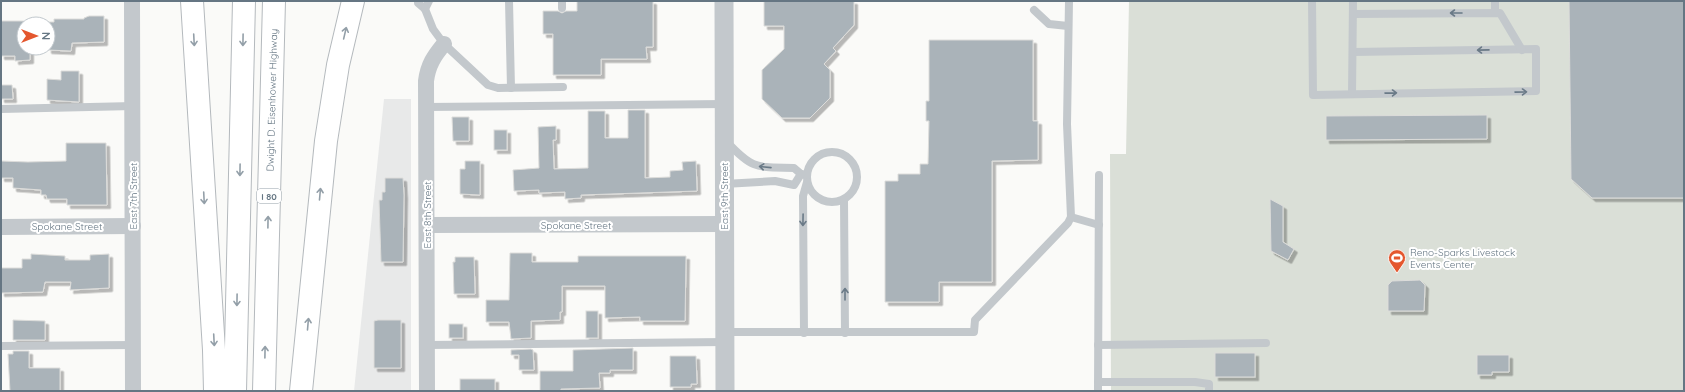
<svg xmlns="http://www.w3.org/2000/svg" width="1685" height="392" font-family="Quicksand,sans-serif">
  <style>
    .built { fill: #e8e9e9 }
    .green { fill: #dadfd7 }
    .building { fill: #aab3b9; stroke: #dcdcda; filter: url(#shadow) }
    .lines { fill: none; stroke-linecap: round; stroke-linejoin: round }
    .motorway-casing { stroke: #b4b9bd; stroke-width: 24 }
    .service { stroke: #c3c8cc; stroke-width: 8 }
    .minor { stroke: #c3c8cc; stroke-width: 16 }
    .tertiary { stroke: #c3c8cc; stroke-width: 19 }
    .motorway { stroke: #fff; stroke-width: 22 }
    .oneway { stroke: #6a7a87 }
    .oneway2 { stroke: #939fa8 }
    .labels { text-anchor: middle; dominant-baseline: central; stroke-width: 4; stroke-linejoin: round; paint-order: stroke }
    .shield { fill: #fff; stroke: #939fa8; stroke-width: 1 }
    .shield-label { font-size: 9px; font-weight: bold; fill: #657683 }
    .street-label { font-size: 10px; fill: #657683; stroke: #fff }
    .poi-label { font-size: 10px; fill: #657683; stroke: #fff; text-anchor: start }
  </style>
  <defs>
    <filter id="shadow"><feDropShadow dx="3.5" dy="3.5" stdDeviation="0" flood-color="#0004"/></filter>
  </defs>
  <rect width="100%" height="100%" fill="#fafaf8"/>
  <polygon class="built" points="384,99 411,99 411,391 354,391"/>
  <polygon class="green" points="1129,1 1684,1 1684,391 1111,391 1110,154 1126,154"/>
  <g class="building">
    <polygon points="577,1 653,1 653,47 646,47 647,59 601,59 601,75 553,75 553,34 543,34 543,11 558,11 562,13 566,11 577,11"/>
    <polygon points="764,1 854,1 854,25 833,48 836,51 824,64 830,70 830,98 810,118 782,118 762,99 762,70 784,49 784,26 764,26"/>
    <polygon points="1569,1 1684,1 1684,198 1592,198 1571,179"/>
    <polygon points="89,16 104,16 104,42 72,43 71,51 48,50 48,22 54,22 54,19 84,19 84,18"/>
    <polygon points="1,21 24,21 24,48 30,48 30,60 15,61 15,56 1,56"/>
    <polygon points="929,40 1033,40 1033,121 1038,121 1038,160 992,161 992,282 939,282 939,302 885,302 885,181 898,181 898,174 920,174 920,164 928,164 929,121 926,121 926,101 929,101"/>
    <polygon points="61,71 79,71 79,102 47,100 47,79 61,80"/>
    <polygon points="1,85 12,85 13,99 1,99"/>
    <polygon points="628,110 645,110 645,178 670,177 670,171 683,170 682,162 696,161 697,191 581,195 581,198 565,199 565,192 539,193 539,190 514,191 513,170 539,168 538,127 556,126 556,140 553,140 554,169 588,168 588,111 605,111 605,138 628,138"/>
    <polygon points="1487,115 1487,139 1326,140 1326,116"/>
    <polygon points="452,117 469,117 469,141 453,141"/>
    <rect x="494" y="130" width="13" height="20"/>
    <polygon points="66,143 106,143 107,205 67,205 67,199 47,199 46,195 41,195 41,190 13,188 13,178 1,178 1,161 28,162 66,161"/>
    <polygon points="465,161 480,161 480,195 460,194 460,169 465,169"/>
    <polygon points="385,178 403,178 404,195 403,262 381,262 379,200 382,200 382,192 385,192"/>
    <polygon points="1270,199 1283,206 1283,242 1294,249 1288,260 1271,251"/>
    <polygon points="510,253 532,253 532,262 578,262 578,256 686,256 685,321 640,321 640,317 605,318 605,286 562,286 562,312 560,312 560,320 531,321 531,338 511,339 509,322 486,322 486,300 509,300"/>
    <polygon points="31,254 65,256 65,260 90,260 90,255 109,254 109,288 70,290 71,282 45,282 43,292 1,293 1,268 22,268 22,259 31,259"/>
    <polygon points="455,257 474,257 475,294 454,294 453,262 455,262"/>
    <polygon points="1420,280 1425,285 1424,311 1388,311 1388,285 1392,281"/>
    <rect x="586" y="311" width="12" height="27"/>
    <polygon points="13,320 45,321 45,340 13,340"/>
    <polygon points="378,320 401,320 401,368 374,368 374,321"/>
    <rect x="449" y="324" width="14" height="14"/>
    <polygon points="633,348 633,370 610,370 610,373 599,373 600,388 561,389 561,391 540,391 540,371 573,371 573,350"/>
    <polygon points="531,349 533,350 534,370 519,370 519,355 511,355 511,350"/>
    <polygon points="13,351 29,351 29,368 60,368 60,391 10,391 8,354 13,354"/>
    <rect x="1215" y="353" width="40" height="24"/>
    <polygon points="1477,355 1509,355 1509,372 1492,372 1492,375 1477,375"/>
    <polygon points="670,356 696,356 697,384 691,384 691,387 670,387"/>
    <rect x="460" y="379" width="35" height="12"/>
  </g>
  <g class="lines">
    <g class="motorway-casing">
      <g id="motorway">
        <polyline points="192,1 214,350 215,391"/>
        <polyline points="235,391 244,1"/>
        <path id="s1" d="M264,391L274,1"/>
        <polyline points="301,391 326,141 338,65 353,1"/>
      </g>
    </g>
    <g class="service">
      <polyline points="418,1 418,3 425,9 433,29 444,44 488,85 498,88 563,87"/>
      <polyline points="509,1 511,88"/>
      <polyline points="562,1 562,8"/>
      <polyline points="1069,1 1067,124 1071,217"/>
      <polyline points="1312,1 1313,95 1536,91 1536,49 1353,52"/>
      <polyline points="1495,1 1495,13"/>
      <polyline points="425,9 429,1"/>
      <polyline points="1034,10 1049,24 1068,26"/>
      <polyline points="1353,14 1500,13 1522,50"/>
      <polyline points="1352,94 1353,1"/>
      <polyline points="427,107 724,104"/>
      <polyline points="1,109 134,106"/>
      <path d="M727,142C753,170 757,167 794,168L801,174L807,175"/>
      <circle cx="832" cy="177" r="25"/>
      <polyline points="724,184 775,181 794,185 801,174"/>
      <polyline points="844,200 845,333"/>
      <polyline points="725,332 974,332 975,320 1068,223 1071,217 1099,225"/>
      <polyline points="804,333 803,196 807,182"/>
      <polyline points="427,345 725,342"/>
      <polyline points="1098,345 1266,343"/>
      <polyline points="1,346 133,345"/>
      <polyline points="1098,382 1195,382 1209,384 1209,391"/>
      <polyline points="1098,391 1099,175"/>
    </g>
    <g class="minor">
      <polyline points="132,1 133,391"/>
      <polyline points="427,225 724,224"/>
      <polyline points="1,227 133,226"/>
      <path d="M427,391L426,81C428,65 434,56 444,44"/>
    </g>
    <polyline class="tertiary" points="724,1 725,391"/>
    <use href="#motorway" class="motorway"/>
  </g>
  <defs><path id="oneway-shaft" d="M-6 0H5M1.5-3L5.5 0L1.5 3" fill="none" stroke-width="1.6" stroke-linecap="round" stroke-linejoin="round"/></defs>
  <g class="oneway">
    <use href="#oneway-shaft" transform="translate(1456 13) rotate(180)"/>
    <use href="#oneway-shaft" transform="translate(1483 50) rotate(179)"/>
    <use href="#oneway-shaft" transform="translate(1521 92) rotate(-1)"/>
    <use href="#oneway-shaft" transform="translate(1391 93) rotate(-1)"/>
    <use href="#oneway-shaft" transform="translate(765 167) rotate(-174)"/>
    <use href="#oneway-shaft" transform="translate(803 220) rotate(91)"/>
    <use href="#oneway-shaft" transform="translate(845 294) rotate(-90)"/>
  </g>
  <g class="oneway2">
    <use href="#oneway-shaft" transform="translate(345 33) rotate(-77)"/>
    <use href="#oneway-shaft" transform="translate(194 40) rotate(87)"/>
    <use href="#oneway-shaft" transform="translate(243 40) rotate(91)"/>
    <use href="#oneway-shaft" transform="translate(240 170) rotate(91)"/>
    <use href="#oneway-shaft" transform="translate(320 194) rotate(-85)"/>
    <use href="#oneway-shaft" transform="translate(204 198) rotate(87)"/>
    <use href="#oneway-shaft" transform="translate(268 222) rotate(-89)"/>
    <use href="#oneway-shaft" transform="translate(237 300) rotate(91)"/>
    <use href="#oneway-shaft" transform="translate(308 324) rotate(-85)"/>
    <use href="#oneway-shaft" transform="translate(214 340) rotate(87)"/>
    <use href="#oneway-shaft" transform="translate(265 352) rotate(-89)"/>
  </g>
  <defs>
    <g id="stadium-pin" transform="scale(0.9)"><path d="M0 17L-7.5 6A9.5 9.5 0 1 1 7.5 6Z" fill="#e4572e" stroke="#fff"/><path d="M0-5a6.5 5 0 1 0 0 10a6.5 5 0 1 0 0-10ZM-3.5-1.8h7v3.6h-7Z" fill="#fff"/></g>
  </defs>
  <g fill-rule="evenodd">
    <use href="#stadium-pin" x="1397" y="258"/>
  </g>
  <g class="labels">
    <rect class="shield" x="257" y="189" width="24" height="14" rx="3"/>
    <g class="shield-label">
      <text x="269" y="196">I 80</text>
    </g>
    <g class="street-label">
      <text stroke="none"><textPath href="#s1" startOffset="291">Dwight D. Eisenhower Highway</textPath></text>
      <text transform="translate(133 196) rotate(-90)">East 7th Street</text>
      <text transform="translate(724 196) rotate(-90)">East 9th Street</text>
      <text transform="translate(427 215) rotate(-90)">East 8th Street</text>
      <text x="576" y="225">Spokane Street</text>
      <text x="67" y="226">Spokane Street</text>
    </g>
    <g class="poi-label">
      <text x="1410" y="252">Reno-Sparks Livestock<tspan x="1410" dy="12">Events Center</tspan></text>
    </g>
  </g>
  <rect width="1685" height="392" fill="none" stroke="#657683" stroke-width="4"/>
  <g transform="translate(36 36) rotate(90)"><circle r="19" fill="#ffffff" stroke="#c1c8cd"/>
  <path d="M0-3L7 15L0 10L-7 15Z" fill="#e4572e"/>
  <text y="-6" font-size="11" font-weight="bold" text-anchor="middle" fill="#657683">N</text>
  </g>
</svg>
